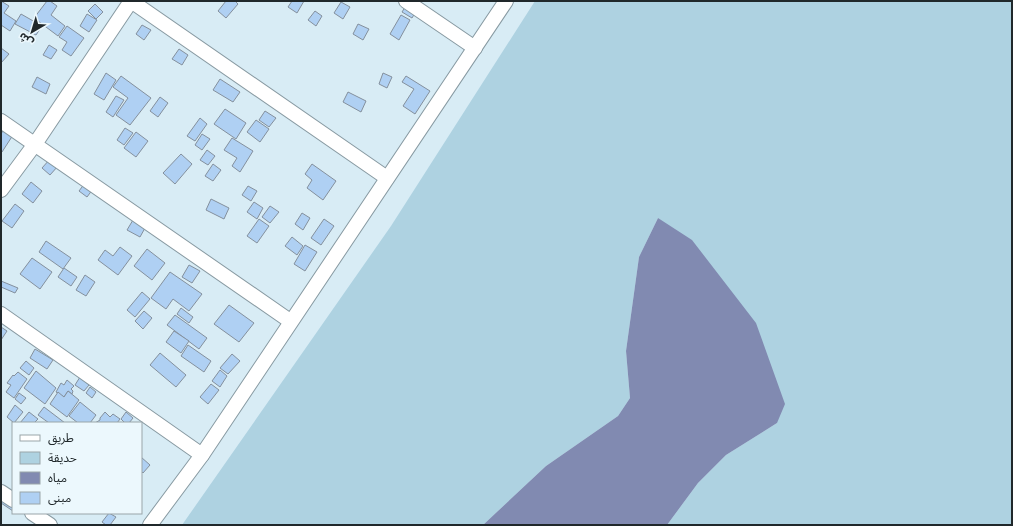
<svg xmlns="http://www.w3.org/2000/svg" width="1013" height="526" font-family="Arial,'Noto Sans Arabic',sans-serif">
  <style>
    .green { fill: #aed2e1 }
    .water { fill: #818ab1 }
    .building { fill: #afd0f3; stroke: #84909d }
    .lines { fill: none; stroke-linecap: round; stroke-linejoin: round }
    .street-casing { stroke: #889aa2; stroke-width: 16 }
    .street { stroke: #fff; stroke-width: 14 }
  </style>
  <rect width="100%" height="100%" fill="#d8ecf5"/>
  <polygon class="green" points="535,1 1012,1 1012,525 667,525 698,483 726,455 777,423 658,218 639,257 626,351 630,398 618,416 546,466 483,525 182,525 391,226"/>
  <polygon class="water" points="658,218 692,240 756,323 785,404 777,423 726,455 698,483 667,525 483,525 546,466 618,416 630,398 626,351 639,257"/>
  <g class="building">
    <polygon points="1,1 9,6 4,13 16,21 10,31 1,25"/>
    <polygon points="47,1 50,1 57,6 51,15 65,26 58,36 34,18"/>
    <polygon points="226,1 235,1 238,4 226,18 218,11"/>
    <polygon points="292,1 304,1 297,13 288,7"/>
    <polygon points="409,1 419,6 412,18 402,12"/>
    <polygon points="341,2 350,7 343,19 334,13"/>
    <polygon points="95,4 103,12 96,19 88,11"/>
    <polygon points="315,11 322,16 316,26 308,20"/>
    <polygon points="21,14 42,26 36,35 15,24"/>
    <polygon points="87,14 97,20 89,32 80,26"/>
    <polygon points="401,15 410,20 399,40 390,34"/>
    <polygon points="358,24 369,29 363,40 353,34"/>
    <polygon points="142,25 151,30 144,40 136,34"/>
    <polygon points="67,26 84,38 71,56 62,50 67,42 59,37"/>
    <polygon points="49,45 57,50 51,59 43,55"/>
    <polygon points="1,48 9,54 1,63"/>
    <polygon points="179,49 188,55 182,65 172,59"/>
    <polygon points="106,73 116,80 104,100 94,94"/>
    <polygon points="383,73 392,77 387,88 379,84"/>
    <polygon points="121,76 151,98 130,125 116,115 128,98 113,87"/>
    <polygon points="406,76 430,91 415,114 403,106 414,89 402,82"/>
    <polygon points="37,77 50,84 46,94 32,87"/>
    <polygon points="220,79 240,92 233,102 213,90"/>
    <polygon points="348,92 366,101 361,112 343,102"/>
    <polygon points="116,96 124,100 113,117 106,112"/>
    <polygon points="160,97 168,103 158,117 150,111"/>
    <polygon points="225,109 246,123 236,139 214,124"/>
    <polygon points="265,111 276,118 269,127 259,120"/>
    <polygon points="200,118 207,124 195,141 187,136"/>
    <polygon points="256,120 269,129 260,142 247,132"/>
    <polygon points="125,128 133,133 124,145 117,140"/>
    <polygon points="4,129 13,135 2,152 1,151 1,134"/>
    <polygon points="136,132 148,141 136,157 124,148"/>
    <polygon points="202,134 210,139 202,150 195,145"/>
    <polygon points="232,138 253,151 240,172 232,166 237,158 224,150"/>
    <polygon points="207,150 215,156 208,165 200,160"/>
    <polygon points="181,154 192,164 175,184 163,173"/>
    <polygon points="50,159 58,166 50,175 42,168"/>
    <polygon points="213,164 221,170 213,181 205,176"/>
    <polygon points="312,164 336,181 323,200 307,188 312,180 305,174"/>
    <polygon points="31,182 42,191 33,203 22,194"/>
    <polygon points="85,183 93,189 87,197 79,191"/>
    <polygon points="248,186 257,191 251,201 242,195"/>
    <polygon points="211,199 229,208 224,219 206,210"/>
    <polygon points="254,202 263,208 257,219 247,212"/>
    <polygon points="15,204 24,211 12,228 2,221"/>
    <polygon points="270,206 279,212 270,223 262,217"/>
    <polygon points="302,213 310,218 303,230 295,224"/>
    <polygon points="259,219 269,226 257,243 247,236"/>
    <polygon points="324,219 334,226 321,245 311,238"/>
    <polygon points="133,220 145,228 140,237 127,230"/>
    <polygon points="292,237 303,246 297,255 285,246"/>
    <polygon points="46,241 71,258 63,269 39,252"/>
    <polygon points="305,245 317,252 305,271 294,264"/>
    <polygon points="120,247 132,256 118,275 98,260 105,250 113,256"/>
    <polygon points="147,249 165,263 152,280 134,266"/>
    <polygon points="32,258 52,272 40,289 20,274"/>
    <polygon points="189,265 200,271 192,283 182,277"/>
    <polygon points="64,268 77,277 71,286 58,277"/>
    <polygon points="170,272 202,294 189,311 173,299 166,309 151,298"/>
    <polygon points="85,275 95,282 86,296 76,290"/>
    <polygon points="1,281 18,288 15,293 1,287"/>
    <polygon points="142,292 150,299 135,317 127,310"/>
    <polygon points="229,305 254,323 239,342 214,324"/>
    <polygon points="181,308 193,317 189,323 177,314"/>
    <polygon points="144,311 152,318 143,329 135,321"/>
    <polygon points="175,315 207,338 199,349 167,325"/>
    <polygon points="1,327 7,331 1,340"/>
    <polygon points="174,331 189,341 181,353 166,342"/>
    <polygon points="188,345 211,361 204,372 181,356"/>
    <polygon points="35,349 53,360 47,369 30,358"/>
    <polygon points="160,353 186,375 176,387 150,365"/>
    <polygon points="232,354 240,361 228,374 220,368"/>
    <polygon points="26,361 34,368 29,375 20,368"/>
    <polygon points="220,370 227,376 220,387 212,381"/>
    <polygon points="36,371 56,388 45,404 24,388"/>
    <polygon points="18,372 27,379 14,398 6,392 11,385 7,383 13,375 14,376"/>
    <polygon points="80,377 89,385 84,391 75,385"/>
    <polygon points="67,380 74,386 71,389 73,391 72,394 68,391 64,397 56,392 61,383 64,385"/>
    <polygon points="211,384 219,390 208,404 200,397"/>
    <polygon points="90,387 96,392 92,398 86,393"/>
    <polygon points="68,391 79,400 67,417 50,404 58,392 64,397"/>
    <polygon points="19,393 26,398 21,404 15,399"/>
    <polygon points="80,402 96,415 90,423 78,423 69,416"/>
    <polygon points="15,405 23,412 14,423 7,417"/>
    <polygon points="44,407 65,423 49,423 38,415"/>
    <polygon points="29,412 38,419 34,423 20,423"/>
    <polygon points="105,412 110,417 113,414 120,419 117,423 95,423 100,420 100,418"/>
    <polygon points="126,412 133,418 129,423 125,423 121,419"/>
    <polygon points="141,457 150,465 143,473 141,471"/>
    <polygon points="1,493 13,499 13,511 1,503"/>
    <polygon points="109,513 116,517 110,525 106,525 102,522"/>
  </g>
  <g class="lines">
    <g class="street-casing">
      <g id="street">
        <polyline points="131,1 387,178"/>
        <polyline points="406,1 475,48"/>
        <polyline points="1,121 290,321"/>
        <polyline points="1,190 35,144 131,1"/>
        <polyline points="1,314 202,455"/>
        <polyline points="1,492 13,500"/>
        <polyline points="32,513 50,525"/>
        <polyline points="150,525 202,455 506,1"/>
      </g>
    </g>
    <use href="#street" class="street"/>
  </g>
  <rect width="1013" height="526" fill="none" stroke="#20282b" stroke-width="4"/>
  <rect x="12" y="422" width="130" height="92" fill="#ecf8fd" stroke="#9aa5a9"/>
  <rect x="20" y="435" width="20" height="6" fill="#ffffff" stroke="#9aa5a9"/>
  <text x="48" y="442" font-size="12" fill="#20282b">طريق</text>
  <rect x="20" y="452" width="20" height="12" fill="#aed2e1" stroke="#9aa5a9"/>
  <text x="48" y="462" font-size="12" fill="#20282b">حديقة</text>
  <rect x="20" y="472" width="20" height="12" fill="#818ab1" stroke="#9aa5a9"/>
  <text x="48" y="482" font-size="12" fill="#20282b">مياه</text>
  <rect x="20" y="492" width="20" height="12" fill="#afd0f3" stroke="#9aa5a9"/>
  <text x="48" y="502" font-size="12" fill="#20282b">مبنى</text>
  <g transform="translate(32 32) rotate(218)" stroke="#ecf8fd" stroke-width="3" paint-order="stroke">
  <path d="M0-3L7 15L0 10L-7 15Z" fill="#20282b"/>
  <text y="-6" font-size="11" font-weight="bold" text-anchor="middle" fill="#20282b">ش</text>
  </g>
</svg>
